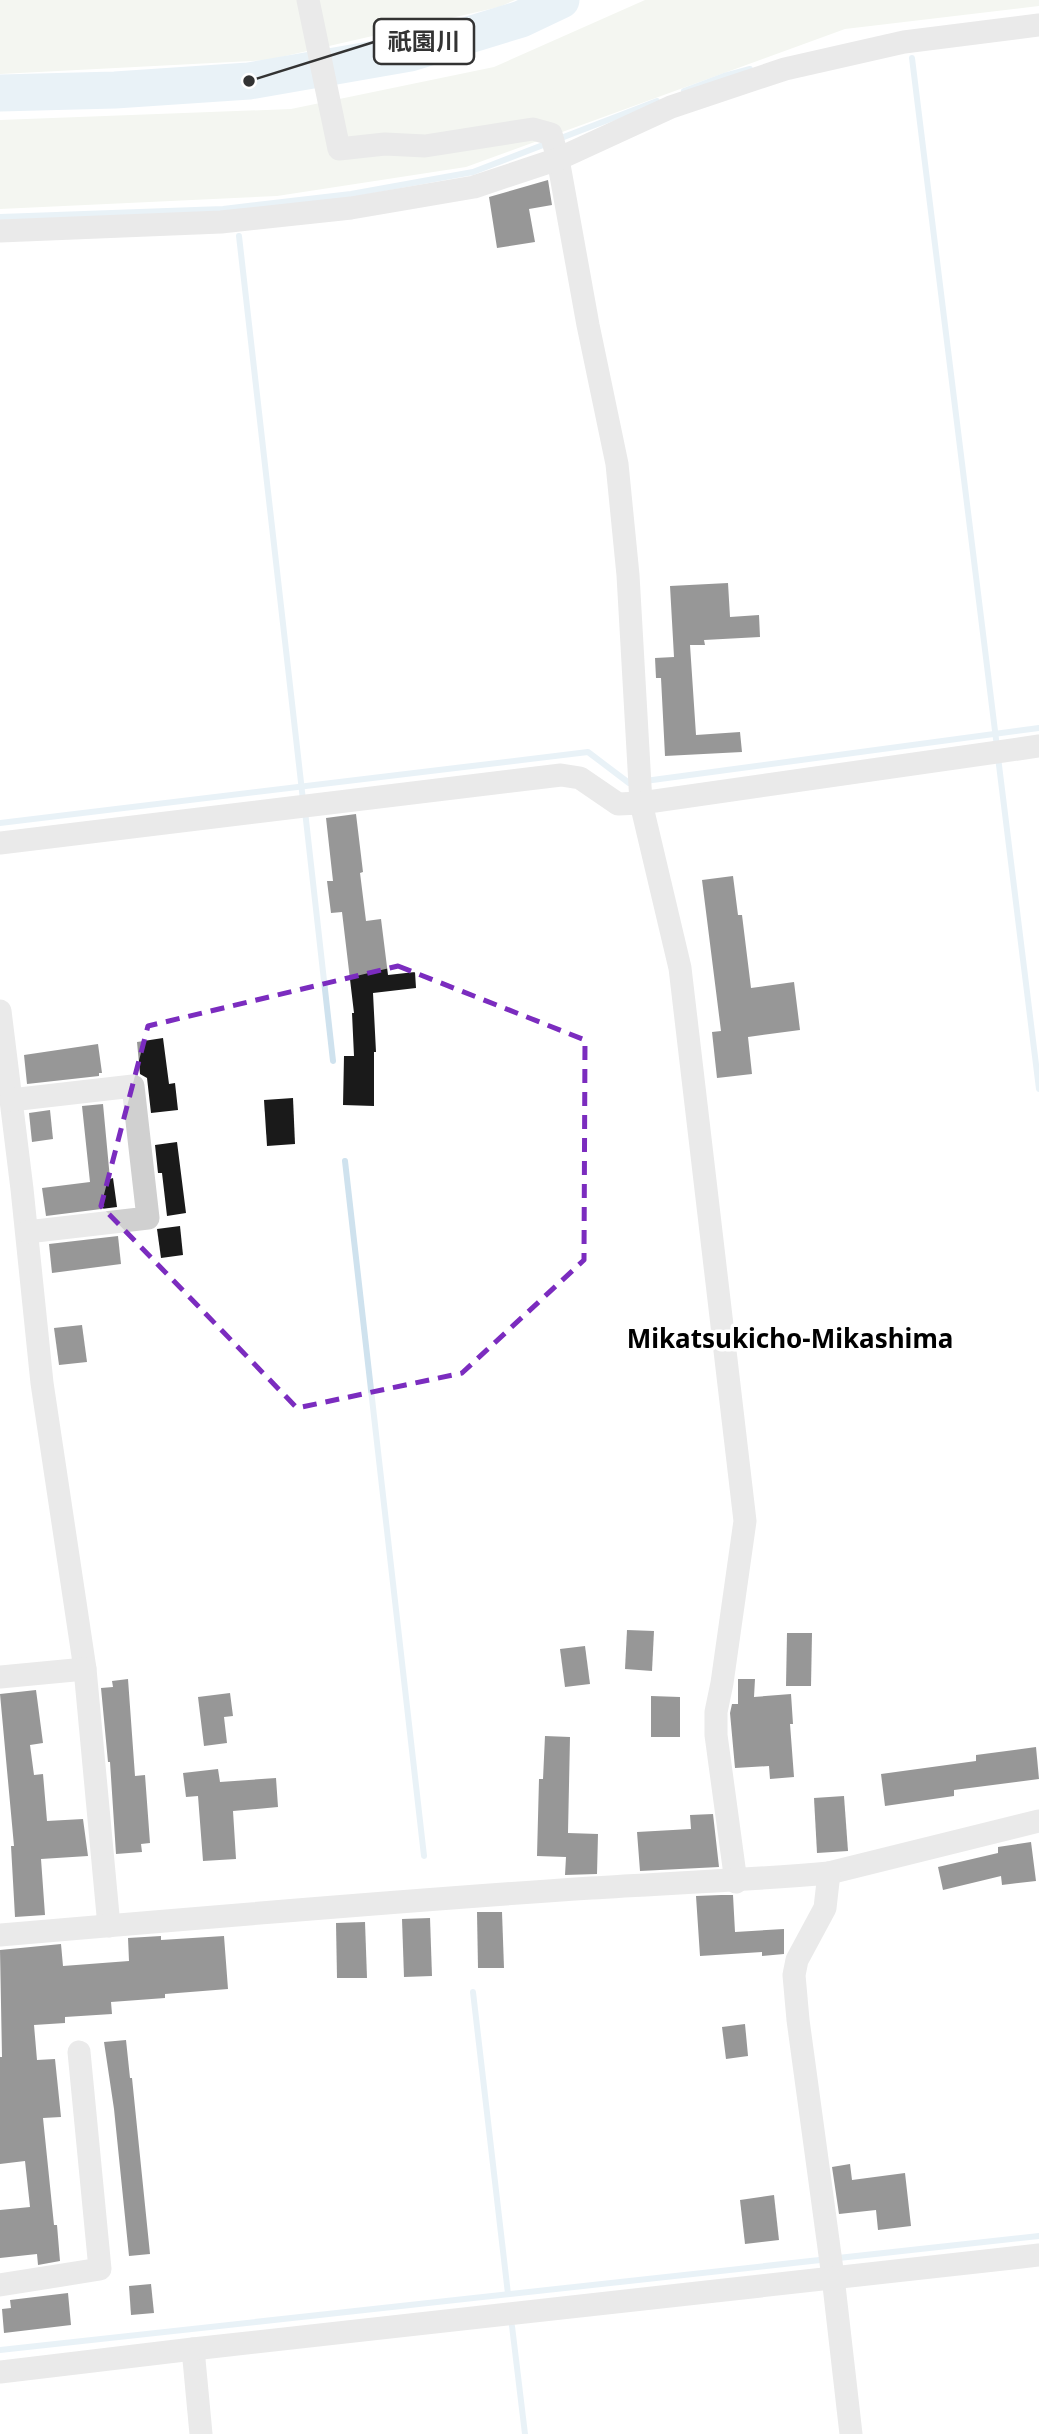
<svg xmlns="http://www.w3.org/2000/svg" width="1039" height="2434" font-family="'Noto Sans','Noto Sans JP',sans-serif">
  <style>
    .green { fill: #e6ecdf }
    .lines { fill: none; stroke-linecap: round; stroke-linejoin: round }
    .stream { stroke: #cfe2ee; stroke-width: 6 }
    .river { stroke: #cfe2ee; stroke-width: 37 }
    .building { fill: #1a1a1a }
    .street { stroke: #d0d0d0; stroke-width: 23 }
    .marked { fill: none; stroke: #7b2cbf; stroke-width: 5; stroke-dasharray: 14 9; stroke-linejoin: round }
    .labels { text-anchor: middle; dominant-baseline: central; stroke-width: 7; stroke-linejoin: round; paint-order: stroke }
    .quarter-label { font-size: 26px; font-weight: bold; fill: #000; stroke: #fff }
    .leader { fill: none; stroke: #333; stroke-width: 2.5 }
    .callout-dot { fill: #333; stroke: #fff; stroke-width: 2.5 }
    .callout { fill: #fff; stroke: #333; stroke-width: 2.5 }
    .callout-label { font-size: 24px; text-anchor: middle; font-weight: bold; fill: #333 }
  </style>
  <rect width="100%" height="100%" fill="#fff"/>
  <g class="green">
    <polygon points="0,0 515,0 499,7 268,60 0,74"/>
    <polygon points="645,0 1039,0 1039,6 845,29 466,167 277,196 0,209 0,120 291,109 494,67"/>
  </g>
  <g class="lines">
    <g class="stream">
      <polyline points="912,58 997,747"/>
      <polyline points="684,91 724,76 750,69"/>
      <polyline points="0,217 223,209 351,194 473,172 657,101"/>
      <polyline points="239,236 303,800"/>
      <polyline points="998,757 1039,1089"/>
      <polyline points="645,781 1039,728"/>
      <polyline points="305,811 333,1061"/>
      <polyline points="0,823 588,752 629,783 634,783"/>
      <polyline points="345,1161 424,1856"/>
      <polyline points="473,1992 508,2294"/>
      <polyline points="512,2326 525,2434"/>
      <polyline points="0,2350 1039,2236"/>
    </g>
    <polyline class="river" points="0,93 115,90 249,81 410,53 521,19 561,0"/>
  </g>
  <g class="building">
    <polygon points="548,180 552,205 529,209 535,242 497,248 489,197"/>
    <polygon points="728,583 730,617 759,615 760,637 704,640 705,645 690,645 696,735 740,732 742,752 665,756 661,678 656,678 655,658 674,657 670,586"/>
    <polygon points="356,814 363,872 360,873 366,921 381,919 388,975 415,972 416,988 373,993 376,1052 374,1052 374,1106 343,1105 344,1056 354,1056 352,1013 354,1013 342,912 331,913 327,881 333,881 326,818"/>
    <polygon points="733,876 738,915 742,915 751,988 794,982 800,1030 748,1037 752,1074 717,1078 712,1032 721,1031 702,880"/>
    <polygon points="163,1038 169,1084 175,1083 178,1110 151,1113 147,1078 140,1074 137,1042"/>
    <polygon points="98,1044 102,1073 99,1073 99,1076 27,1084 24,1055"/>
    <polygon points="293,1098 295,1144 267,1146 264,1100"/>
    <polygon points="103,1104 110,1179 113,1178 117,1207 46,1216 42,1188 90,1182 82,1106"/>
    <polygon points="50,1110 53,1139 32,1142 29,1113"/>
    <polygon points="177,1142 186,1213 167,1216 162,1173 158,1173 155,1145"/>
    <polygon points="180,1226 183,1255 161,1258 157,1229"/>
    <polygon points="118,1236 121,1264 52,1273 49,1244"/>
    <polygon points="82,1325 87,1362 59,1365 54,1328"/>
    <polygon points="627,1630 654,1631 652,1671 625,1669"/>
    <polygon points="787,1633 812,1633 811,1686 786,1686"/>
    <polygon points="585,1646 590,1684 565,1687 560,1649"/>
    <polygon points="128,1679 135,1776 145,1775 150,1843 141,1844 142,1852 116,1854 110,1762 108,1762 101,1688 113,1687 112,1681"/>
    <polygon points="738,1679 755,1679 754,1697 791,1694 793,1724 790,1724 794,1777 770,1779 769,1766 735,1768 730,1713 732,1704 738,1704"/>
    <polygon points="36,1690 43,1743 30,1745 34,1775 43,1774 47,1821 83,1819 88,1856 41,1859 45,1915 15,1917 11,1846 14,1846 0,1694"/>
    <polygon points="230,1693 233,1716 224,1717 227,1743 204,1746 198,1697"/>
    <polygon points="651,1696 680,1697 680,1737 651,1737"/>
    <polygon points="545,1736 570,1737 568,1833 598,1834 597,1874 565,1875 566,1857 537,1856 539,1779 543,1779"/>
    <polygon points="1036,1747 1039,1779 954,1790 954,1796 885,1806 881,1774 976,1761 976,1755"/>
    <polygon points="218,1769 220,1782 276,1778 278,1807 233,1811 236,1859 203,1861 198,1796 186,1797 183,1773"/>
    <polygon points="844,1796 848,1851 817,1853 814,1798"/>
    <polygon points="713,1814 719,1867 640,1871 637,1832 691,1829 690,1815"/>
    <polygon points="1031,1842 1036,1881 1002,1885 1001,1876 943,1890 938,1867 998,1853 998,1847"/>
    <polygon points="721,1895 733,1895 735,1932 784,1929 784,1954 762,1956 762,1952 700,1956 696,1896"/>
    <polygon points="477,1912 502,1912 504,1968 478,1968"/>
    <polygon points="430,1918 432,1976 404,1977 402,1919"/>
    <polygon points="365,1922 367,1978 337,1978 336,1923"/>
    <polygon points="161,1936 161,1940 224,1936 228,1989 165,1994 165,1998 111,2002 112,2014 65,2017 65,2023 34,2025 37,2060 55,2059 61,2117 43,2118 54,2225 57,2225 60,2261 38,2265 37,2254 0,2258 0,2210 30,2207 25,2161 0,2164 0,2057 2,2057 0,1950 61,1944 63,1966 129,1961 128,1938"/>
    <polygon points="745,2024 748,2056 726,2059 722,2027"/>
    <polygon points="126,2040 130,2078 132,2078 150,2254 129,2256 114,2109 104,2042"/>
    <polygon points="850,2164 852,2180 905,2173 911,2226 878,2230 876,2210 839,2214 832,2167"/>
    <polygon points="774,2195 779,2240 745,2244 740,2200"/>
    <polygon points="151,2284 154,2313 131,2315 129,2286"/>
    <polygon points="68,2293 71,2325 4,2333 2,2309 11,2308 10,2300"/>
  </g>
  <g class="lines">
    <g class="street">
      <polyline points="308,0 339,149 385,144 425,146 533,129 551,134 558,159 588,325 617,464 628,575 641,803 680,968 745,1521 722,1683 716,1712 716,1735 736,1882"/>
      <polyline points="0,231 221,222 351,208 474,187 558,159 671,107 785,69 904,42 1039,25"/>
      <polyline points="0,843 561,775 580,778 618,804 641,803 1039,746"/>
      <polyline points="0,1011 22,1189 42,1383 85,1669 109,1926"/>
      <polyline points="11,1100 133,1086 148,1218 27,1232"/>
      <polyline points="0,1677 85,1669"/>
      <polyline points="829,1873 1039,1821"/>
      <path d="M0,1935C197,1918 394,1901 591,1888C670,1883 749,1880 829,1873L825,1908L797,1960L794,1975L798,2020L833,2277L851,2434"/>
      <polyline points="0,2285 100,2269 79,2052"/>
      <polyline points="193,2349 201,2434"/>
      <polyline points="0,2372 193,2349 1039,2255"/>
    </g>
  </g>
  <path d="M0 0H1039V2434H0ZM398,966L585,1040L584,1260L462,1373L297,1408L101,1206L148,1026Z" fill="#fff" fill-opacity=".55" fill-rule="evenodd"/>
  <path class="marked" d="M398,966L585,1040L584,1260L462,1373L297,1408L101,1206L148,1026Z"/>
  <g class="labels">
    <g class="quarter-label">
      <text x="790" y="1338">Mikatsukicho-Mikashima</text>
    </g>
  </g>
  <path class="leader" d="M249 81L374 42"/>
  <circle class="callout-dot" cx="249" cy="81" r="7"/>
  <rect class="callout" x="374" y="19" width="100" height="45" rx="7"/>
  <g class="callout-label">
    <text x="424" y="50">祇園川</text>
  </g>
</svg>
